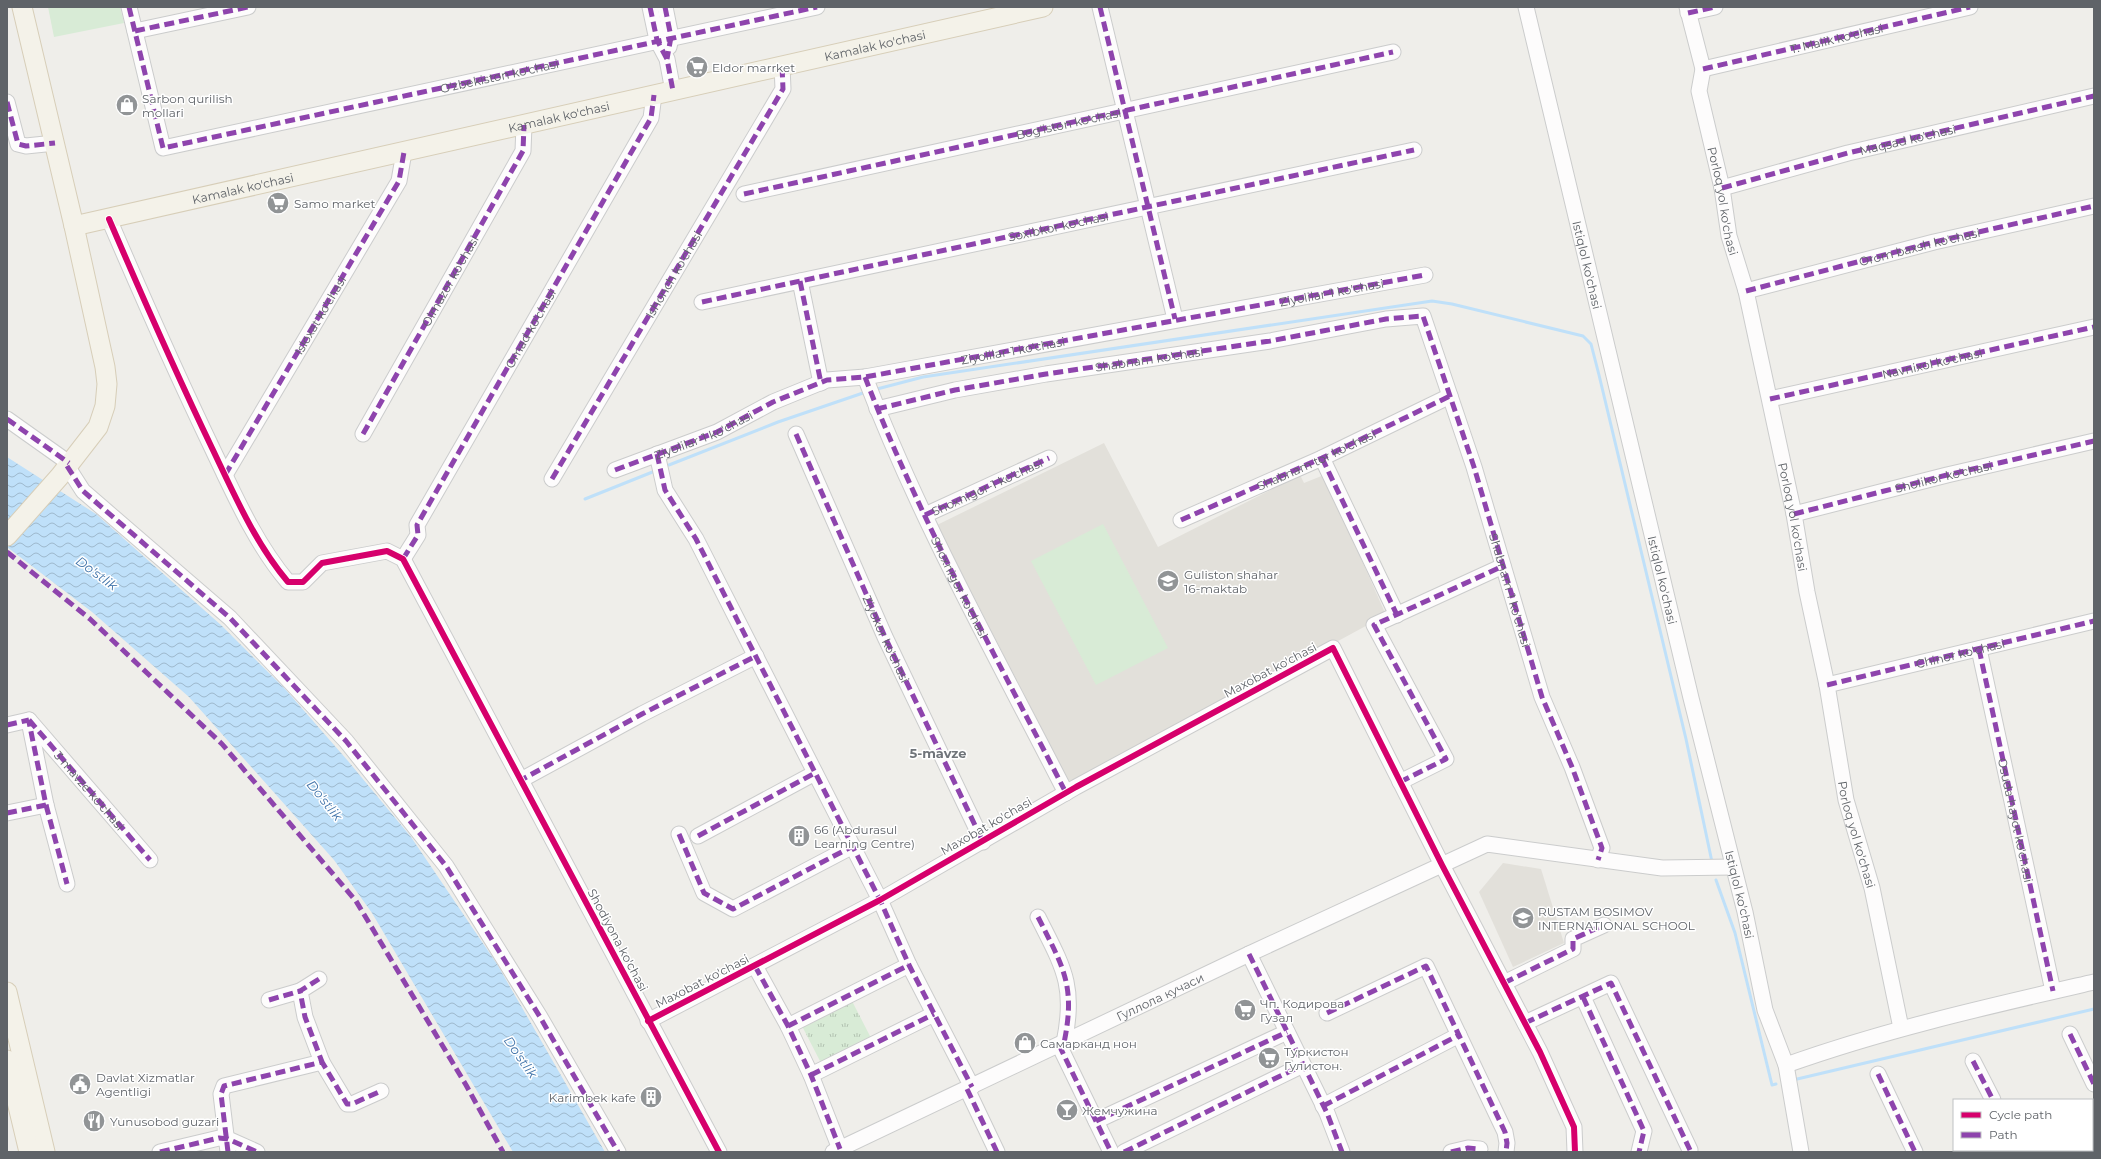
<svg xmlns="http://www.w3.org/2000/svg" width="2101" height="1159" font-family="Montserrat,sans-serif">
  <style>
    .education { fill: #e2e0da }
    .grass { fill: #d8ebd6 }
    .park { fill: url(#park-tufts) }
    .water { fill: url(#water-waves) }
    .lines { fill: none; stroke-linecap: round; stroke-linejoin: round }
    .stream { stroke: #bfe0f9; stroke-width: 3 }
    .minor-casing { stroke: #cbcccc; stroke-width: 17 }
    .major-casing { stroke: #d7ceb8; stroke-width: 21 }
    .minor { stroke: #fdfcfc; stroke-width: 15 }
    .major { stroke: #f4f2e9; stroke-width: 19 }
    .quiet { stroke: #8e44ad; stroke-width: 5; stroke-dasharray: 10 5; stroke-linecap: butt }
    .cycleway-casing { stroke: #fff; stroke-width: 8 }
    .cycleway { stroke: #d6006c; stroke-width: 6 }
    .labels { text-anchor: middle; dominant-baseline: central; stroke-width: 3; stroke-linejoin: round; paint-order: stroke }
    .street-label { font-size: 12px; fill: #5f6368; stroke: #fff }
    .poi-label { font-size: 12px; fill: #5f6368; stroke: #fff; text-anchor: start }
    .water-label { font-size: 13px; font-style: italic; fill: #4174aa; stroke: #fff }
    .neighbourhood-label { font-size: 13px; font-weight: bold; fill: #70757a; stroke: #fff }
  </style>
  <defs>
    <pattern id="park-tufts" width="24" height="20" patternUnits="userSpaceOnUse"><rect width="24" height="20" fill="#d8ebd6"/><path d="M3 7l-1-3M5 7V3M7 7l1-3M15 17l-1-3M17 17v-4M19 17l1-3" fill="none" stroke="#b2c2b1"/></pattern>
    <pattern id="water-waves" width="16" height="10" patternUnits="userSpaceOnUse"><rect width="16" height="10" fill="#bfe0f9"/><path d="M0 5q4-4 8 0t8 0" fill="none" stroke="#9eb9cd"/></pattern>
  </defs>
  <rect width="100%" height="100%" fill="#efeeea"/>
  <g class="education">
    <polygon points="1104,443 1158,547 1300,475 1304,483 1324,475 1386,615 1071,786 937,525"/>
    <polygon points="1503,863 1541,869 1564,943 1513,967 1479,892"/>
  </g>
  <g class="grass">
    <polygon points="48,7 120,7 124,23 54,37"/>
    <polygon points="1103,524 1168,648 1096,685 1031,561"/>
  </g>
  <polygon class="park" points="852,1001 871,1038 821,1063 802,1026"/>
  <polygon class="water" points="7,457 96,514 221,625 286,690 348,761 411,837 497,964 605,1152 513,1152 372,913 334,860 189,697 92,612 7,547"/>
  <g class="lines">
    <g class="stream">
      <polyline points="877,389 923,377 1432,301 1452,304 1583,336 1591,344 1599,375 1686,739 1712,862"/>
      <polyline points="669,465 778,422 863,393"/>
      <polyline points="585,499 655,471"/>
      <polyline points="1716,880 1735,933 1772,1085 1776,1084"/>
      <polyline points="1793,1080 2094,1009"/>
    </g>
    <g class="minor-casing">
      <g id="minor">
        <path id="s1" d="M129,7L163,148L817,7"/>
        <polyline points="650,7 657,40 667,59 673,91"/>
        <polyline points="665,7 671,37 669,47"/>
        <polyline points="1100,7 1175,319"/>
        <path id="s2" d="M1526,7L1691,698L1745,912L1765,1010L1786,1065L1801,1152"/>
        <path id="s3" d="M1687,7L1703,69L1699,91L1722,188L1729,236L1746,291L1794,514L1807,592L1827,685L1846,800L1872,888L1901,1028"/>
        <polyline points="1688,13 1715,7"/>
        <polyline points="135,31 248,7"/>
        <polyline points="1703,69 1970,7"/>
        <polyline points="7,102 18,144 26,146 55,143"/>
        <polyline points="1722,188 1848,153 2094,96"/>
        <polyline points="744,194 1393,52"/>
        <path d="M109,219C142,296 176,373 212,448C234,494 255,543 288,582H303L322,563L387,551L403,559L719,1152"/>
        <polyline points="800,281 821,383"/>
        <polyline points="1746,291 1934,242 2094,206"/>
        <polyline points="702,302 1414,150"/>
        <path d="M865,377C920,521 996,656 1066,793"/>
        <polyline points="1770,399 2094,327"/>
        <polyline points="877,409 955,390 1046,374 1270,341 1386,319 1423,316 1474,467 1542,697 1572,767 1602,848 1598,860"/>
        <polyline points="7,419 69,463"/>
        <polyline points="363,434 523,151 524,125"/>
        <path id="s4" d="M796,434L885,637L983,842"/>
        <polyline points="657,454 665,490 696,539 880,900 909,965 972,1087"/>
        <polyline points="1322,458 1397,615"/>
        <polyline points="67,466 83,491 230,618 346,741 446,866 540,1017 618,1152"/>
        <polyline points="615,470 717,432 773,402 827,380 865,377 1425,275"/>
        <path id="s5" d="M225,475L399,181L404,152"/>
        <polyline points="552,479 783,89 782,66"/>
        <polyline points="1794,514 1947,475 2094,441"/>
        <polyline points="925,515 1049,458"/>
        <path id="s6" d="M1181,520L1322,458L1450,396"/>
        <path id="s7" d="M403,559L418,535L417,525L651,118L654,95"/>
        <polyline points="1979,649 2053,991"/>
        <path id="s8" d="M1827,685L2094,621"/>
        <path id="s9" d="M29,720L150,860"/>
        <polyline points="7,725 29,720"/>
        <polyline points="521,780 642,714 756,656"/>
        <polyline points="1400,782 1446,759 1374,625 1503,566"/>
        <polyline points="46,805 67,884"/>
        <polyline points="7,813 46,805 29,721"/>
        <polyline points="679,834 704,893 733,909 853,846"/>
        <polyline points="698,836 815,773"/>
        <path d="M1038,917C1063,967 1076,985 1064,1043"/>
        <polyline points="1249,954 1327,1113 1342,1152"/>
        <polyline points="755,966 788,1026 811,1075 840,1149"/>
        <polyline points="319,979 300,991 305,1017 322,1062"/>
        <polyline points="1504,983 1573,949 1573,939 1604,925"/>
        <polyline points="1583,997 1644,1131 1639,1152"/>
        <polyline points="269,1000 300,991"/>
        <polyline points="1327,1013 1426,966 1505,1132 1507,1143 1506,1152"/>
        <polyline points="648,1021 880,900 1076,787 1333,648 1442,865 1540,1052 1574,1127 1575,1152"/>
        <polyline points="1525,1023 1611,983 1690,1150"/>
        <polyline points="788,1026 909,965"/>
        <polyline points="2070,1034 2094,1084"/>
        <polyline points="1059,1045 1111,1152"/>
        <polyline points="1973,1061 1993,1100"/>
        <path d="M1786,1065C1887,1029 1990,1006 2094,982"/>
        <polyline points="1878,1074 1915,1152"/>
        <polyline points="811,1075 934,1014"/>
        <polyline points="967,1089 997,1152"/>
        <polyline points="1323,1106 1459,1035"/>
        <polyline points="1096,1121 1287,1032"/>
        <polyline points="2017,1150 2018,1152"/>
        <polyline points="160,1152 219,1138 228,1139 257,1152"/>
        <polyline points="228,1152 221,1094 224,1086 322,1062 347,1104 352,1104 381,1091"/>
        <path id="s10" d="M833,1152L1249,954L1487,844L1662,868L1733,867"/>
        <polyline points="1124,1152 1303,1065"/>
        <polyline points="1451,1152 1468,1148 1480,1149"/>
      </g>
    </g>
    <g class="major-casing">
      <g id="major">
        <path id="s11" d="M74,226L1043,7"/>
        <polyline points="7,536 60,476 98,427 105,406 107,384 105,367 74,226 22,7"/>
        <polyline points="7,992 45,1152"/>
        <polyline points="7,1060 29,1152"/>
      </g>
    </g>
    <use href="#minor" class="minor"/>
    <use href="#major" class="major"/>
    <g class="quiet">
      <polyline points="129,7 163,148 817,7"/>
      <polyline points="650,7 657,40 667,59 673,91"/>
      <polyline points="665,7 671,37 667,59"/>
      <polyline points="1100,7 1175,319"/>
      <polyline points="1688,13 1715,7"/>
      <polyline points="135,31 248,7"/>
      <path id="s12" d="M1703,69L1970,7"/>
      <polyline points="7,102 18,144 26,146 55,143"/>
      <path id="s13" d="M1722,188L1848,153L2094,96"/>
      <path id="s14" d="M744,194L1393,52"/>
      <polyline points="800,281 821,383"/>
      <path id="s15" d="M1746,291L1934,242L2094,206"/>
      <path id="s16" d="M702,302L1414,150"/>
      <path id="s17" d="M865,377C920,521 996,656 1066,793"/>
      <path id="s18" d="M1770,399L2094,327"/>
      <path id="s19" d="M877,409L955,390L1046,374L1270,341L1386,319L1423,316L1474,467L1542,697L1572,767L1602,848L1598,860"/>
      <polyline points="7,419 69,463"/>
      <path id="s20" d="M363,434L523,151L524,125"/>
      <polyline points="796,434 885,637 983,842"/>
      <polyline points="657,454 665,490 696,539 880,900 909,965 972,1087"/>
      <polyline points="1322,458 1397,615"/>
      <polyline points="67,466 83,491 230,618 346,741 446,866 540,1017 618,1152"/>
      <path id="s21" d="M615,470L717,432L773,402L827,380L865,377L1425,275"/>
      <polyline points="225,475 399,181 404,152"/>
      <path id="s22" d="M552,479L783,89L782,66"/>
      <path id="s23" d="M1794,514L1947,475L2094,441"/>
      <path id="s24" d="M925,515L1049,458"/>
      <polyline points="1181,520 1322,458 1450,396"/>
      <polyline points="7,552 90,619 222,744 356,901 466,1085 503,1152"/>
      <polyline points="403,559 418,535 417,525 651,118 654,95"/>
      <path id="s25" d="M1979,649L2053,991"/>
      <polyline points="1827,685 2094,621"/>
      <polyline points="29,720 150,860"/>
      <polyline points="7,725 29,720"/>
      <polyline points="519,777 521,780 642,714 756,656"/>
      <polyline points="1400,782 1446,759 1374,625 1503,566"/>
      <polyline points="46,805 67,884"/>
      <polyline points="7,813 46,805 29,722"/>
      <polyline points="679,834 704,893 733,909 853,846"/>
      <polyline points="698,836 815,773"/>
      <path d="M1038,917C1063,967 1076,985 1064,1043"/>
      <polyline points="1249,954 1327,1113 1342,1152"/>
      <polyline points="755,966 788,1026 811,1075 840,1149"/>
      <polyline points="319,979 300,991 305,1017 322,1062"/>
      <polyline points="1504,983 1573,949 1573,939 1604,925"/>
      <polyline points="1583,997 1644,1131 1639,1152"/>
      <polyline points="269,1000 300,991"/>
      <polyline points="1327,1013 1426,966 1505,1132 1507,1143 1506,1152"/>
      <polyline points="1525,1023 1611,983 1690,1150"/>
      <polyline points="788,1026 909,965"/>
      <polyline points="2070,1034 2094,1084"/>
      <polyline points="1059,1045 1111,1152"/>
      <polyline points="1973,1061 1993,1100"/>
      <polyline points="1878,1074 1915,1152"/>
      <polyline points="811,1075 934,1014"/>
      <polyline points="967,1089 997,1152"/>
      <polyline points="1323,1106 1459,1035"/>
      <polyline points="1096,1121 1287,1032"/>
      <polyline points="2017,1150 2018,1152"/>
      <polyline points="160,1152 219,1138 228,1139 257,1152"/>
      <polyline points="228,1152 221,1094 224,1086 322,1062 347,1104 352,1104 381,1091"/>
      <polyline points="1124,1152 1303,1065"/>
      <polyline points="1451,1152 1468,1148 1480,1149"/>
    </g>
    <g class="cycleway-casing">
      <g id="cycleway">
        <path d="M109,219C142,296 176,373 212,448C234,494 255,543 288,582H303L322,563L387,551L403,559L719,1152"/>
        <polyline points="648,1021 880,900 1076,787 1333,648 1442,865 1540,1052 1574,1127 1575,1152"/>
      </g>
    </g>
    <use href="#cycleway" class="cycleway"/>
  </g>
  <defs>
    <g id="supermarket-disc" transform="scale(1.15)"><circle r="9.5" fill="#919496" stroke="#fff"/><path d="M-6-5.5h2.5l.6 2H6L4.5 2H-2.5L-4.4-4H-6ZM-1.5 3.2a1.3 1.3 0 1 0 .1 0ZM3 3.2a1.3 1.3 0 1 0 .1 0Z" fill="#fff"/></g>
    <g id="shop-disc" transform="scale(1.15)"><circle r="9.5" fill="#919496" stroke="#fff"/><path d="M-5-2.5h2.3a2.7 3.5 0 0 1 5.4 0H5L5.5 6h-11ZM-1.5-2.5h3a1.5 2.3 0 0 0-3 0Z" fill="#fff"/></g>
    <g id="school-disc" transform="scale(1.15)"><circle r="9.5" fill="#919496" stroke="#fff"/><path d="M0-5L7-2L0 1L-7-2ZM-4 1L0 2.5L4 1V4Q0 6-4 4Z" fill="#fff"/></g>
    <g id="building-disc" transform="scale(1.15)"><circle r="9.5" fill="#919496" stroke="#fff"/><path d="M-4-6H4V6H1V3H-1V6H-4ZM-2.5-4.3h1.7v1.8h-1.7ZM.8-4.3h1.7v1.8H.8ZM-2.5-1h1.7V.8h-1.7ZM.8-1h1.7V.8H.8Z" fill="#fff"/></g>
    <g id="civic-disc" transform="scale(1.15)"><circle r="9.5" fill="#919496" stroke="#fff"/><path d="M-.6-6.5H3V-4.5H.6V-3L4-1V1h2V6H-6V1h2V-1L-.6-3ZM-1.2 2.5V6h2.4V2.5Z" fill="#fff"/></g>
    <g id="bar-disc" transform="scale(1.15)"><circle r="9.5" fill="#919496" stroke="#fff"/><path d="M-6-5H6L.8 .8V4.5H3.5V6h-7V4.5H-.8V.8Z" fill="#fff"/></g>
    <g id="restaurant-disc" transform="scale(1.15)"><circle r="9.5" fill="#919496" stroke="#fff"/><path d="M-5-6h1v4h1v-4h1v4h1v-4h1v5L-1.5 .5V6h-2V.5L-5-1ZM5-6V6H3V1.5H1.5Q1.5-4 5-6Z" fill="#fff"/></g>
  </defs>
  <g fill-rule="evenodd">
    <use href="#supermarket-disc" x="697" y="67"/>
    <use href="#shop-disc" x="127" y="105"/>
    <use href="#supermarket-disc" x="278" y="203"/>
    <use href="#school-disc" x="1168" y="581"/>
    <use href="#building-disc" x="799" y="836"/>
    <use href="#school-disc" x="1523" y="918"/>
    <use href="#supermarket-disc" x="1245" y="1010"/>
    <use href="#shop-disc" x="1025" y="1043"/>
    <use href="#supermarket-disc" x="1269" y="1058"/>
    <use href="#civic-disc" x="80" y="1084"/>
    <use href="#building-disc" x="651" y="1097"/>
    <use href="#bar-disc" x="1067" y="1110"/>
    <use href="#restaurant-disc" x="94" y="1121"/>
  </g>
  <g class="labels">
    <g class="street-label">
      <text stroke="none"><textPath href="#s12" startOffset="137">T. Malik ko'chasi</textPath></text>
      <text stroke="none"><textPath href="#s11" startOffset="821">Kamalak ko'chasi</textPath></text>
      <text stroke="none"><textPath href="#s1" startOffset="489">O'zbekiston ko'chasi</textPath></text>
      <text stroke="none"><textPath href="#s11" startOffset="497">Kamalak ko'chasi</textPath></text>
      <text stroke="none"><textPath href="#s14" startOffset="332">Bog'iston ko'chasi</textPath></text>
      <text stroke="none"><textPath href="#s13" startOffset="192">Maqsad ko'chasi</textPath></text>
      <text stroke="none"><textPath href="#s11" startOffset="173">Kamalak ko'chasi</textPath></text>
      <text stroke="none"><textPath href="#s3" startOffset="199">Porloq yol ko'chasi</textPath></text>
      <text stroke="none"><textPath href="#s16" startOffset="364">Soxibkor ko'chasi</textPath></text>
      <text stroke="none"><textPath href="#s15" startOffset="179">Orom baxsh ko'chasi</textPath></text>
      <text stroke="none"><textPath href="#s2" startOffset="265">Istiqlol ko'chasi</textPath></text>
      <text stroke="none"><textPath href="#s22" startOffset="238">Ishonch ko'chasi</textPath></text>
      <text stroke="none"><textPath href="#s20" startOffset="176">Olmazor ko'chasi</textPath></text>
      <text stroke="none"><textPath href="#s21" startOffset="743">Ziyolilar-1 ko'chasi</textPath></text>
      <text stroke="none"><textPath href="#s5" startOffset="186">Isloxat ko'chasi</textPath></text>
      <text stroke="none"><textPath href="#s7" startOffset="265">Omad ko'chasi</textPath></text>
      <text stroke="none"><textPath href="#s21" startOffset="419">Ziyolilar-1 ko'chasi</textPath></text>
      <text stroke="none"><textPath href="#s19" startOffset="277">Shabnam ko'chasi</textPath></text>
      <text stroke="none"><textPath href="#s18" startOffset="166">Navnixol ko'chasi</textPath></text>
      <text stroke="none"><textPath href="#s21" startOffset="95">Ziyolilar-1 ko'chasi</textPath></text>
      <text stroke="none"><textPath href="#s6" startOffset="148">Shabnam tor ko'chasi</textPath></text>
      <text stroke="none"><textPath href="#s23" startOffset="154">Sholikor ko'chasi</textPath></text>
      <text stroke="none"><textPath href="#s24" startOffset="68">Shoxnigor-1 ko'chasi</textPath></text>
      <text stroke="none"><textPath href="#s3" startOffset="523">Porloq yol ko'chasi</textPath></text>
      <text stroke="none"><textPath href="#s2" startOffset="589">Istiqlol ko'chasi</textPath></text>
      <text stroke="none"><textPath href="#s17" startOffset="231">Shoxnigor ko'chasi</textPath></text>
      <text stroke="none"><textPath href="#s19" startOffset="842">Shabnam-1 ko'chasi</textPath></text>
      <text stroke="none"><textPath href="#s4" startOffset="224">Ziyokor ko'chasi</textPath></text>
      <text stroke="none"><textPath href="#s8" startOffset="137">Chinor ko'chasi</textPath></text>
      <text transform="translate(1270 670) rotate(-28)">Maxobat ko'chasi</text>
      <text stroke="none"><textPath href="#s9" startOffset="93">3 mavze ko'chasi</textPath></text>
      <text stroke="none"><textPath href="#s25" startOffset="175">Osuda hayot ko'chasi</textPath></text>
      <text transform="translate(986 826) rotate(-30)">Maxobat ko'chasi</text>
      <text stroke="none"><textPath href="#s3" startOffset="847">Porloq yol ko'chasi</textPath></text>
      <text stroke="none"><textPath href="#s2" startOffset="913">Istiqlol ko'chasi</textPath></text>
      <text transform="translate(618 940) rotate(62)">Shodiyona ko'chasi</text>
      <text transform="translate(702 981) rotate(-27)">Maxobat ko'chasi</text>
      <text stroke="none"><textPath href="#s10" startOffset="362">Гуллола кучаси</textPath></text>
    </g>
    <g class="poi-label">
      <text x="712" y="67">Eldor marrket</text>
      <text x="142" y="98">Sarbon qurilish<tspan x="142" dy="14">mollari</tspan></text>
      <text x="294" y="203">Samo market</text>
      <text x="1184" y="574">Guliston shahar<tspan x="1184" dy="14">16-maktab</tspan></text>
      <text x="814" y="829">66 (Abdurasul<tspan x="814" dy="14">Learning Centre)</tspan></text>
      <text x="1538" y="911">RUSTAM BOSIMOV<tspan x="1538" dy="14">INTERNATIONAL SCHOOL</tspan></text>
      <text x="1260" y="1003">Чп. Кодирова<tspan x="1260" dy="14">Гузал</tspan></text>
      <text x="1040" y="1043">Самарканд нон</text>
      <text x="1284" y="1051">Туркистон<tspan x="1284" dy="14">Гулистон.</tspan></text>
      <text x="96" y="1077">Davlat Xizmatlar<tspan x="96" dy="14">Agentligi</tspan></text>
      <text x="636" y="1097" text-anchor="end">Karimbek kafe</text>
      <text x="1082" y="1110">Жемчужина</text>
      <text x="110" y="1121">Yunusobod guzari</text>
    </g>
    <g class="water-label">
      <text transform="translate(97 573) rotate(36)">Do'stlik</text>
      <text transform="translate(325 800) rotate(51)">Do'stlik</text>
      <text transform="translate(521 1057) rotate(55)">Do'stlik</text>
    </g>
    <g class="neighbourhood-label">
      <text x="938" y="753">5-mavze</text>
    </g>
  </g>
  <rect width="2101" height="1159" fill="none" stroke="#5f6368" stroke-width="16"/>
  <rect x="1953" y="1099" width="140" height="52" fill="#ffffff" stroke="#bfc1c3"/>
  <rect x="1961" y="1112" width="20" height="6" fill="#d6006c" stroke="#bfc1c3"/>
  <text x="1989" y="1119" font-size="12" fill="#5f6368">Cycle path</text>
  <rect x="1961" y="1132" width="20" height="6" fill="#8e44ad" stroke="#bfc1c3"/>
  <text x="1989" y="1139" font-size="12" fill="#5f6368">Path</text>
</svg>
